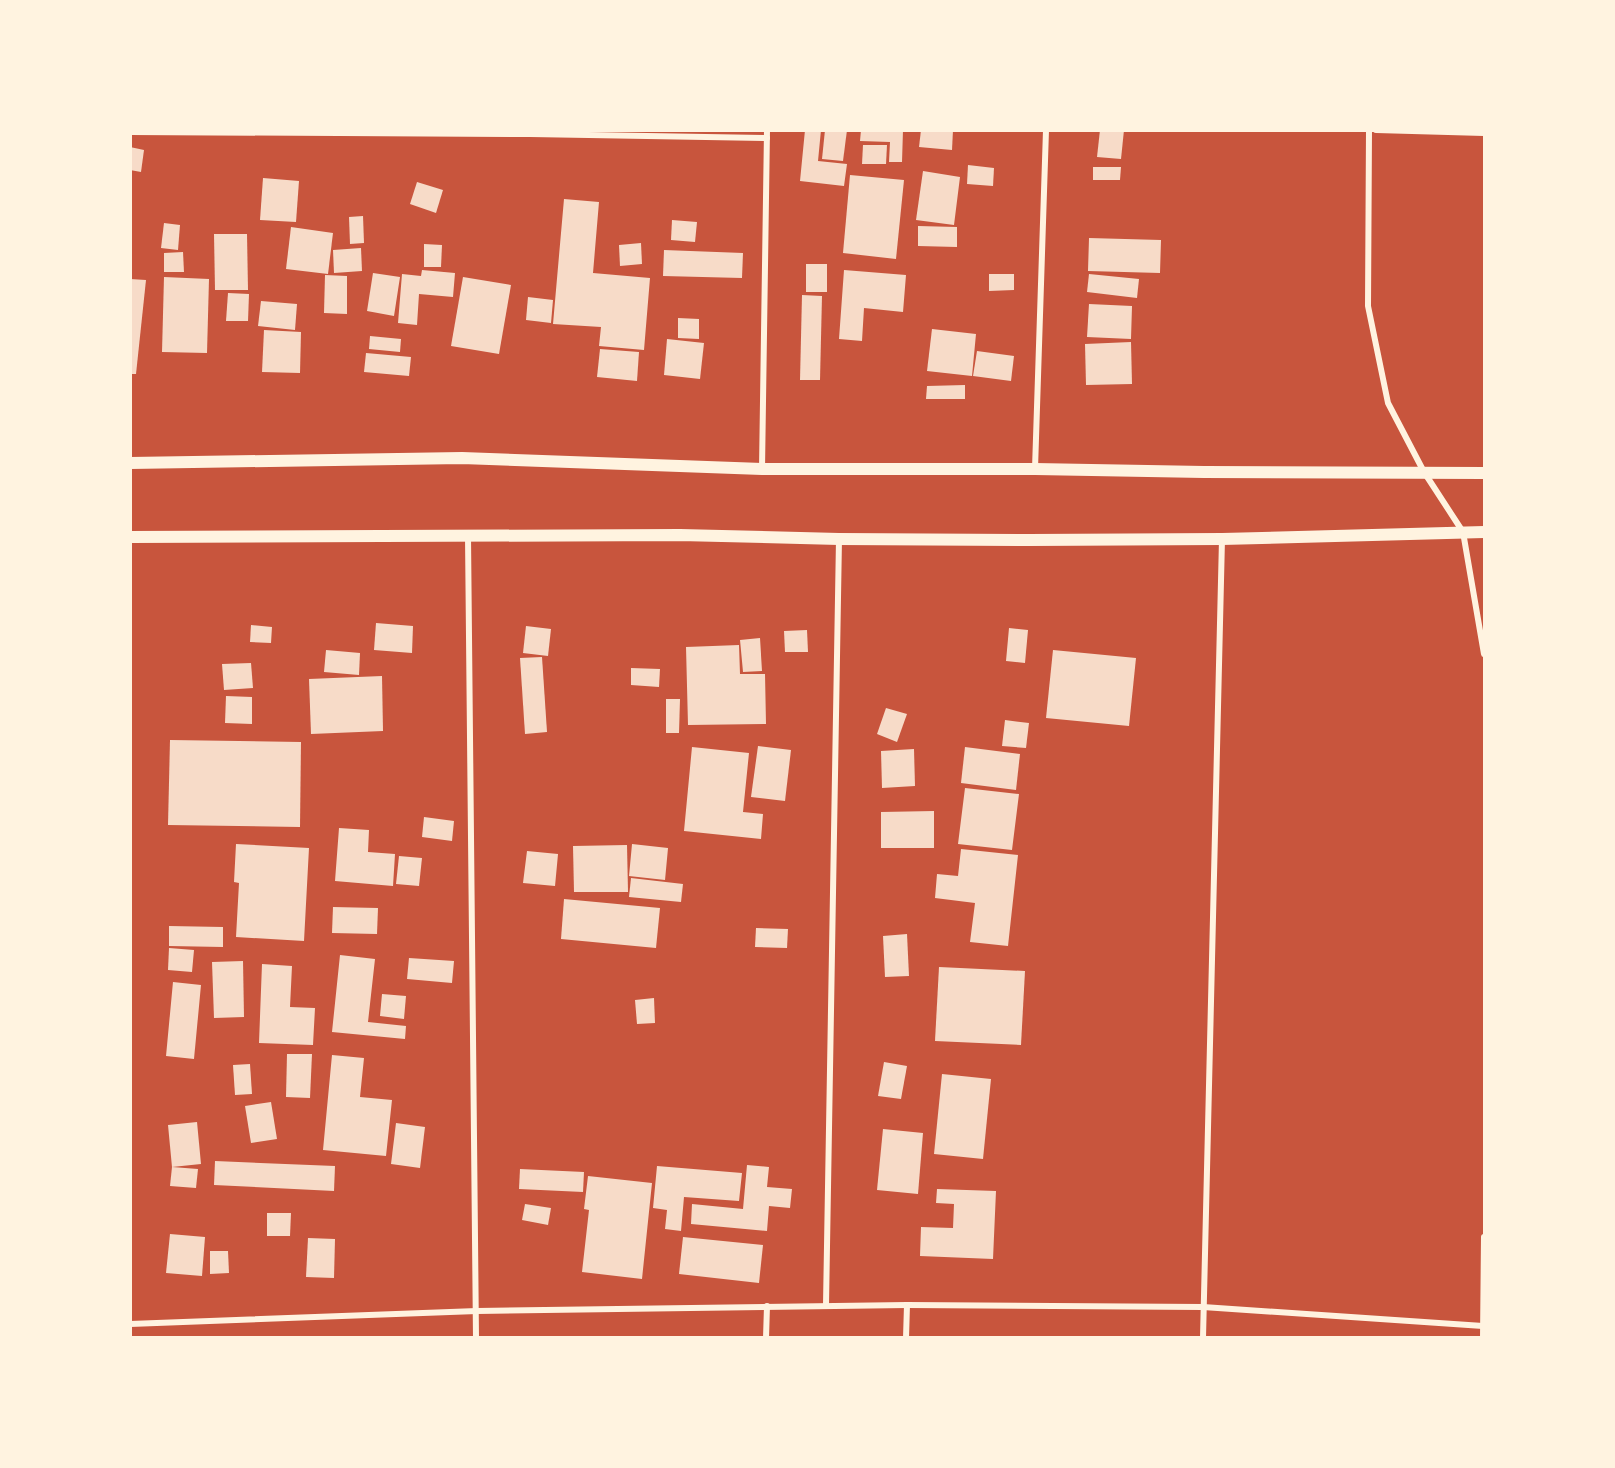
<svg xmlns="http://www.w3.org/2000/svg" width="1615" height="1468" font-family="'Alegreya Sans',sans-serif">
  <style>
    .building { fill: #f7dbc8 }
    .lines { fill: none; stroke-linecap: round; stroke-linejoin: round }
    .minor { stroke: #fff3e0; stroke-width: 6 }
    .secondary { stroke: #fff3e0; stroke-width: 12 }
  </style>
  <rect width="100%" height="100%" fill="#c8553d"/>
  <g class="building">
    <polygon points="805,130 821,130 818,161 847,164 844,186 800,181"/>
    <polygon points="825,130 847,130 843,161 822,159"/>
    <polygon points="861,130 903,130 902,162 889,162 890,142 860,141"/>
    <polygon points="921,130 953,130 952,150 919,147"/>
    <polygon points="1100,130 1124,130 1121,159 1097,157"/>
    <polygon points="863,145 887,145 886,164 862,164"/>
    <polygon points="130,147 144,150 141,172 130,170"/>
    <polygon points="968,165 994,168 993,186 967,184"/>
    <polygon points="1093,167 1121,167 1120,180 1093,180"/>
    <polygon points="923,171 960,177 954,225 916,220"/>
    <polygon points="850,175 904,180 896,259 843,253"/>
    <polygon points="263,178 299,181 296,222 260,220"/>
    <polygon points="417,182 443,190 436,213 410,204"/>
    <polygon points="564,199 599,202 593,273 650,278 644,350 599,346 601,327 553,324"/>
    <polygon points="363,216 364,243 350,244 349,217"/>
    <polygon points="672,220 697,222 695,242 671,240"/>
    <polygon points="164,223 180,225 178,250 161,248"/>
    <polygon points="918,226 957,227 957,247 918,246"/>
    <polygon points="291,227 333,233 328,274 286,269"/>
    <polygon points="214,234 247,234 248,290 215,290"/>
    <polygon points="1089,238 1161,240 1160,273 1088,271"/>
    <polygon points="641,243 642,264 620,266 619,245"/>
    <polygon points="424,244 442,245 441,267 424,267"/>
    <polygon points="361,248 362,271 334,273 333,250"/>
    <polygon points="664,250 743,253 742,278 663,276"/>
    <polygon points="183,252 184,272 164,272 164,253"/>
    <rect x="806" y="264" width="21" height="28"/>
    <polygon points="422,270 455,273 453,297 419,294 417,325 398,323 402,274 421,276"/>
    <polygon points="844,270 906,275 903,312 864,308 862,341 839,339"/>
    <polygon points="373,273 400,277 394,316 367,311"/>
    <polygon points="989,274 1014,274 1014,290 989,291"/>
    <polygon points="1089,274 1139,279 1137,298 1087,292"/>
    <polygon points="325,275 347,276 347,314 324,313"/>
    <polygon points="164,277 209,279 207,353 162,352"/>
    <polygon points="463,277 511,285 499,354 451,346"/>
    <polygon points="130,279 146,280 136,374 130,374"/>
    <polygon points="228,293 249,294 248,321 226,321"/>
    <polygon points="802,295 822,296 820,380 800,380"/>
    <polygon points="528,297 553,300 551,323 526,320"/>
    <polygon points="261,301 297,304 295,330 258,326"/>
    <polygon points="1089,304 1132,306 1131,339 1087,337"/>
    <polygon points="678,318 699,319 699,339 678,338"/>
    <polygon points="932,329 976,334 972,376 927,371"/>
    <polygon points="264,330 301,332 300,373 262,372"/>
    <polygon points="370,336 401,339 400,352 369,349"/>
    <polygon points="667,339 704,343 700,379 664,375"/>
    <polygon points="1131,342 1132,384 1086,385 1085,344"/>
    <polygon points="600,349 639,352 637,381 597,377"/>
    <polygon points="977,351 1014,356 1011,381 973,376"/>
    <polygon points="366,353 411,357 409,376 364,372"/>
    <polygon points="965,385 965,399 926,399 927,386"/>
    <polygon points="376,623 413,626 412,653 374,650"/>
    <polygon points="251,625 272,627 271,643 250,642"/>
    <polygon points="526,626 551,629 548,656 523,653"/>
    <polygon points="1009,628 1028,630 1025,663 1006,661"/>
    <polygon points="807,630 808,652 785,652 784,631"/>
    <polygon points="760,638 762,671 743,672 740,640"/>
    <polygon points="739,645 740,674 765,674 766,724 688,725 686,647"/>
    <polygon points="326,650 360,653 359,675 324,672"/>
    <polygon points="1053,650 1136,658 1129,726 1046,718"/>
    <polygon points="542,657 547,732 525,734 520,658"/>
    <polygon points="251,663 253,688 224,690 222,664"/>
    <polygon points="631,668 660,669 659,687 631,685"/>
    <polygon points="382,676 383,731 311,734 309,679"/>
    <polygon points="226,696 252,697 252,724 225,723"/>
    <polygon points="666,699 680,699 679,733 666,733"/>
    <polygon points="886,708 907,714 897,742 877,734"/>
    <polygon points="1005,720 1029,723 1026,748 1002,746"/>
    <polygon points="170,740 301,742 300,827 168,825"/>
    <polygon points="758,746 791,750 785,801 751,797"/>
    <polygon points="692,747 749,753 743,812 763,814 761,839 684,831"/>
    <polygon points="965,747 1020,754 1016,790 961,783"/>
    <polygon points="914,749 915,786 882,788 881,751"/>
    <polygon points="965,788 1019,794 1012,850 958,844"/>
    <polygon points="934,811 934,848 881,848 881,812"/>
    <polygon points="424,817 454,821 452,841 422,837"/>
    <polygon points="339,828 369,830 368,852 395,854 393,886 335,881"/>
    <polygon points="236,844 309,848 304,941 236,937 239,883 234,882"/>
    <polygon points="632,844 668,848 665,880 629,876"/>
    <polygon points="627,845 628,892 574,892 573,846"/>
    <polygon points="961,849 1018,855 1008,946 970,942 975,903 935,898 937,874 958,876"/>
    <polygon points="527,851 558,854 555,886 523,883"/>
    <polygon points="399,856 422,858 419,886 396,884"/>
    <polygon points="631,878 683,884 681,902 629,897"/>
    <polygon points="564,899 660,908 656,948 561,939"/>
    <polygon points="333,907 378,908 377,934 332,933"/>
    <polygon points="169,926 223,927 223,947 169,946"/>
    <polygon points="756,928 788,929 787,948 755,947"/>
    <polygon points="907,934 909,976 885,977 883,936"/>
    <polygon points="169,948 194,950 192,972 168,970"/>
    <polygon points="340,955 375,959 368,1022 406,1026 405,1039 332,1032"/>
    <polygon points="409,958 454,961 452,983 407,979"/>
    <polygon points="243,961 244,1017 214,1018 212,962"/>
    <polygon points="262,964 292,966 290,1007 315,1008 313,1045 259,1043"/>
    <polygon points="939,967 1025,971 1021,1045 935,1041"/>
    <polygon points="173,982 201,985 194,1059 166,1056"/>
    <polygon points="382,994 406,996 404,1019 380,1016"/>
    <polygon points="654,998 655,1023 637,1024 635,1000"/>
    <polygon points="287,1054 312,1054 310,1098 286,1097"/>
    <polygon points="332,1055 364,1058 360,1097 392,1100 386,1156 323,1150"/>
    <polygon points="884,1062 907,1066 901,1099 878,1096"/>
    <polygon points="250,1064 252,1094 235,1095 233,1065"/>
    <polygon points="942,1074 991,1079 983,1159 934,1154"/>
    <polygon points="271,1102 277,1139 251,1143 245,1106"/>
    <polygon points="197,1122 201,1164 172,1167 168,1125"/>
    <polygon points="396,1123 425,1127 420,1168 391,1164"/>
    <polygon points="883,1129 923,1133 918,1194 877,1190"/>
    <polygon points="215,1161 335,1166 334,1191 214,1185"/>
    <polygon points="747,1165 769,1167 767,1187 792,1189 790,1208 769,1206 767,1231 691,1224 692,1204 743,1209"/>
    <polygon points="657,1166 742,1173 739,1201 684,1197 681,1231 665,1229 667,1210 653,1208"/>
    <polygon points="172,1167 198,1169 196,1188 170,1186"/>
    <polygon points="520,1169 584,1172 583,1192 519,1189"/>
    <polygon points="588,1176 652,1183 642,1279 582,1272 589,1210 584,1209"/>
    <polygon points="937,1189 996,1191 993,1259 920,1256 921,1227 953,1228 954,1204 936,1203"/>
    <polygon points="525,1204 551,1208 548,1225 522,1220"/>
    <polygon points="267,1213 291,1213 290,1236 267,1236"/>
    <polygon points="170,1234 205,1237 202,1276 166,1273"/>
    <polygon points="683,1237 763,1245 759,1283 679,1274"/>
    <polygon points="308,1238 335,1239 334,1278 306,1277"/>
    <polygon points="210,1251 228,1251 229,1273 210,1274"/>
  </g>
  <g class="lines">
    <g class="minor">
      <polyline points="1369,130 1368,306 1388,403 1424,472 1463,532 1484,654"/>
      <polyline points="1376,130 1484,133"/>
      <polyline points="130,132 530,134 767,138"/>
      <polyline points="762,469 767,130"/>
      <polyline points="1035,469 1046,130"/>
      <polyline points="468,536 476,1338"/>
      <polyline points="826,1305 839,539"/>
      <polyline points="130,1324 477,1311 907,1305 1203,1307 1483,1326"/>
      <polyline points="766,1338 767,1306"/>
      <polyline points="906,1338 907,1305"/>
      <polyline points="1203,1338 1222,539"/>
      <polyline points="1483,1338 1484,1237"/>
    </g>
    <g class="secondary">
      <polyline points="130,463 462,458 762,469 1035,469 1204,472 1484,473"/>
      <polyline points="130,537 680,535 839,539 1029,540 1222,539 1484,532"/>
    </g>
  </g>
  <rect width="1615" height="1468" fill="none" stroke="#fff3e0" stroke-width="264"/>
</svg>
